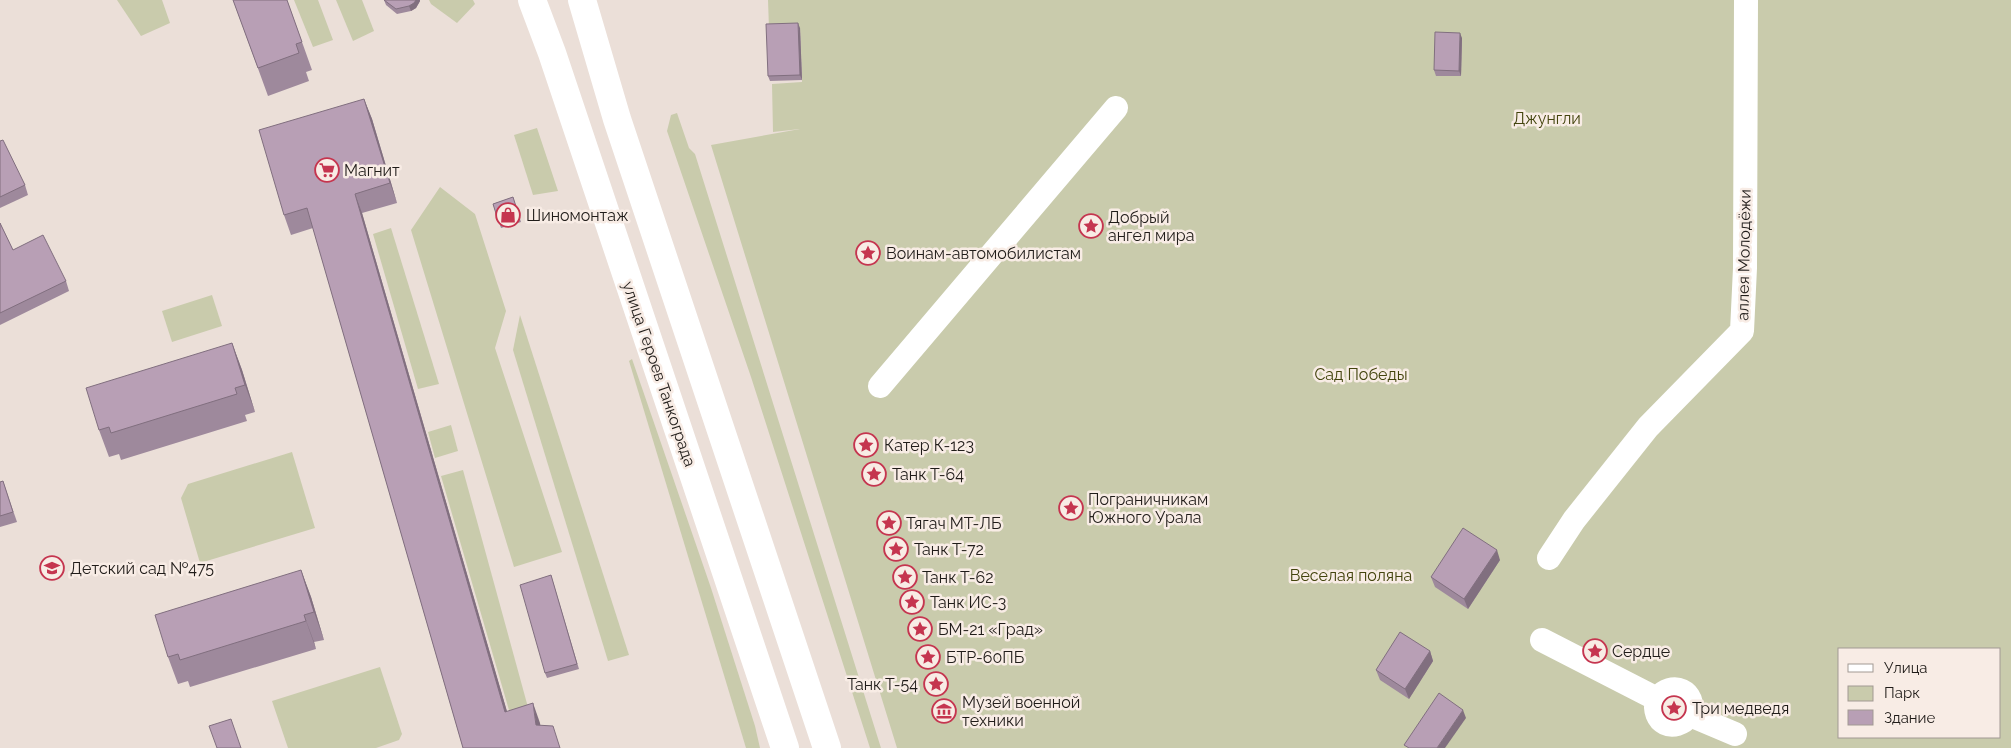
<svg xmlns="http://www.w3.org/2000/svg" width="2011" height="748" font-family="Raleway,sans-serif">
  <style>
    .green { fill: #c9cbac; fill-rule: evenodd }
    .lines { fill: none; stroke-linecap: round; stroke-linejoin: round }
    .pedestrian { stroke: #fff; stroke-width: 24 }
    .primary { stroke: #fff; stroke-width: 28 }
    .wall { fill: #9e899c }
    .shaded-wall { fill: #816f7f }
    .building { fill: #b89fb5; stroke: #816f7f }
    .labels { text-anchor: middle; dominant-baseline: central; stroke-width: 5; stroke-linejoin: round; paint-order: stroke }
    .park-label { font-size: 16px; fill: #43440d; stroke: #f8ece5 }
    .poi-label { font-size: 16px; fill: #201c19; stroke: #f8ece5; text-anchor: start }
    .street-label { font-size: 16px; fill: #201c19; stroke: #f8ece5 }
  </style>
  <rect width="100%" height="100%" fill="#ebdfd8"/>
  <g class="green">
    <polygon points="117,0 162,0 170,23 141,36"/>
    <polygon points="294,0 318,0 333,40 313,47"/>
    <polygon points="336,0 362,0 374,31 353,41"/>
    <polygon points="429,0 473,0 475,4 457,23 431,4"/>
    <path d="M768,0H2011V748H897L711,145L800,129L773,132L772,84L802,82L800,29H769ZM1840,649H2000V737H1840Z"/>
    <polygon points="677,113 689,148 695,154 881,748 870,748 751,377 667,131 671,115"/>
    <polygon points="537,128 558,191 533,195 514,135"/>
    <polygon points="440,187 475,214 506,311 495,348 562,552 514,567 411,230"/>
    <polygon points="391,228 439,384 418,389 373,234"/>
    <polygon points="212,295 222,326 172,342 162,311"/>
    <polygon points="520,315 629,655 608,661 513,350"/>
    <polygon points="632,359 711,588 755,726 760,748 746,748 629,361"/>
    <polygon points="451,425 458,451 435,458 428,432"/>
    <polygon points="292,452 315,528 200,563 181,498 188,484"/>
    <polygon points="463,470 529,711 511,717 441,476"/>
    <polygon points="380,667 402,734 399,740 376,748 288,748 272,701"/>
  </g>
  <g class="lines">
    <g class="pedestrian">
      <polyline points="880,386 1116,108"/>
      <polyline points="1549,558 1574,520 1648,427 1742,331 1745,268 1746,0"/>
      <path d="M1542,640L1657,699C1672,680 1697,691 1690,715L1735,734"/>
      <path d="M1657,699C1651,723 1674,734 1690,715"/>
    </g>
    <g class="primary">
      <polyline points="532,0 552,53 785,748"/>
      <polyline points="582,0 617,119 827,748"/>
    </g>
  </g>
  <g class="wall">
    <polygon points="233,0 287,0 312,70 306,72 309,81 268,96"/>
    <polygon points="384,0 420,1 416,8 411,11 397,14 386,5"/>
    <polygon points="800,28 802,80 770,81 768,76"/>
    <polygon points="1462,38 1461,76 1436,76 1434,70"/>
    <polygon points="364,99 372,119 397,203 362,213 507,712 540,723 463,748 313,228 291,235 284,215"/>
    <polygon points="0,141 25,185 28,195 0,208"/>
    <polygon points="513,197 521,222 501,228 493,204"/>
    <polygon points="0,223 13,250 66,281 69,291 0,325"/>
    <polygon points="232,343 242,370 255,412 245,415 247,421 121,460 119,454 109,457 99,430"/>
    <polygon points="3,481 17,522 0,527 0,482"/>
    <polygon points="1500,560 1468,609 1435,587 1431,577"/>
    <polygon points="301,570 311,597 324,640 314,642 316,649 190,687 188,681 178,684 168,657"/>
    <polygon points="551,575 579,669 547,678 545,673"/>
    <polygon points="1430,651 1433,661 1409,699 1380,680 1376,670"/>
  </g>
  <g class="shaded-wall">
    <polygon points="416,0 420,0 420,1 416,8 411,11 409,6"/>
    <polygon points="798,23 800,28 802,80 800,75"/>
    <polygon points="1460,33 1462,38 1461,76 1459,71"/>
    <polygon points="364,99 372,119 397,203 390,183"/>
    <polygon points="355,194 362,213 513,732 505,712"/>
    <polygon points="232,343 242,370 255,412 245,385"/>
    <polygon points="1497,550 1500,560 1468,609 1464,599"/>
    <polygon points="301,570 311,597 324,640 314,612"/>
    <polygon points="304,615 314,642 316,649 306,621"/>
    <polygon points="1430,651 1433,661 1409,699 1405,689"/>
    <polygon points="533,703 540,723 543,744 536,725"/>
    <polygon points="1463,710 1466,718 1445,748 1437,748"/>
  </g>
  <g class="building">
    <polygon points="233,0 287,0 302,42 296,44 299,53 258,68"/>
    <polygon points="384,0 416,0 414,3 409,6 396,9"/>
    <polygon points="798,23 800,75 768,76 766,24"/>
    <polygon points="1435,32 1460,33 1459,71 1434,70"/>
    <polygon points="364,99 390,183 355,194 505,712 533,703 536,725 553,726 560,748 463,748 307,208 284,215 259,130"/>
    <polygon points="3,140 25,185 0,197 0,141"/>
    <polygon points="513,197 519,216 499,223 493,204"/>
    <polygon points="0,223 13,250 43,235 66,281 0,313"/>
    <polygon points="232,343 245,385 235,388 237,394 111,433 109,427 99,430 86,388"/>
    <polygon points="3,481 13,512 0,516 0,482"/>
    <polygon points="1463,528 1497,550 1464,599 1431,577"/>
    <polygon points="301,570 314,612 304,615 306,621 180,660 178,654 168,657 155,615"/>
    <polygon points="551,575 577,664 545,673 520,585"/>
    <polygon points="1400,632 1430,651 1405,689 1376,670"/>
    <polygon points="1439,693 1463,710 1437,748 1409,748 1404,745"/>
    <polygon points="231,719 241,748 217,748 209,726"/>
  </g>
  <defs>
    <g id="supermarket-ring" transform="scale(1.25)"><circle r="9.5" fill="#f8ece5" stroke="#c5354f" stroke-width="1.5"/><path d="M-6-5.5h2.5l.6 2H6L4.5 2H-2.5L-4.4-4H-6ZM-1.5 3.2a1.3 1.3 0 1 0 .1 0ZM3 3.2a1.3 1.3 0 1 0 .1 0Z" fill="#c5354f"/></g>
    <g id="shop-ring" transform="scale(1.25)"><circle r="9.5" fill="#f8ece5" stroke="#c5354f" stroke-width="1.5"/><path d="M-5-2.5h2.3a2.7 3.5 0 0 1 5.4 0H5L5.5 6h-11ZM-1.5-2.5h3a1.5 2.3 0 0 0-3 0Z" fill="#c5354f"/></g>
    <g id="sight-ring" transform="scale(1.25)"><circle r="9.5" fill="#f8ece5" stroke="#c5354f" stroke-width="1.5"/><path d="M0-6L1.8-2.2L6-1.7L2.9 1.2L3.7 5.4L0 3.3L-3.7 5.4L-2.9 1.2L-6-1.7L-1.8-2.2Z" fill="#c5354f"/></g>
    <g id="school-ring" transform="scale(1.25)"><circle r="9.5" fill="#f8ece5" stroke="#c5354f" stroke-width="1.5"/><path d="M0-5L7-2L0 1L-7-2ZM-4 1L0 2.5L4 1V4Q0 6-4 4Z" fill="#c5354f"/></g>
    <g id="museum-ring" transform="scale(1.25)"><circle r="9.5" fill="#f8ece5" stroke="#c5354f" stroke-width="1.5"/><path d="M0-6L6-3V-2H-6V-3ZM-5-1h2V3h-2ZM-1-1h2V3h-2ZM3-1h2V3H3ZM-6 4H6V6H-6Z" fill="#c5354f"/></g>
  </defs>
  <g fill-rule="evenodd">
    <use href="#supermarket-ring" x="327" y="170"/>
    <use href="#shop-ring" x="508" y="215"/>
    <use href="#sight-ring" x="1091" y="226"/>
    <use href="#sight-ring" x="868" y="253"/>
    <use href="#sight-ring" x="866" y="445"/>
    <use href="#sight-ring" x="874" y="474"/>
    <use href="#sight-ring" x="1071" y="508"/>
    <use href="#sight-ring" x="889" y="523"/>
    <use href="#sight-ring" x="896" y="549"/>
    <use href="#school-ring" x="52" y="568"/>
    <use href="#sight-ring" x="905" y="577"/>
    <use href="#sight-ring" x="912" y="602"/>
    <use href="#sight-ring" x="920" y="629"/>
    <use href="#sight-ring" x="1595" y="651"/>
    <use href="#sight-ring" x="928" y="657"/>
    <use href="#sight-ring" x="936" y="684"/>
    <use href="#sight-ring" x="1674" y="708"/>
    <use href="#museum-ring" x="944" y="711"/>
  </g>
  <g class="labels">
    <g class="park-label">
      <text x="1547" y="118">Джунгли</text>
      <text x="1361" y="374">Сад Победы</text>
      <text x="1351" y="575">Веселая поляна</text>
    </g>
    <g class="poi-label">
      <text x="344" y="170">Магнит</text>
      <text x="526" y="215">Шиномонтаж</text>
      <text x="1108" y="217">Добрый<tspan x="1108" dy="18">ангел мира</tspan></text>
      <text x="886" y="253">Воинам-автомобилистам</text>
      <text x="884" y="445">Катер К-123</text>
      <text x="892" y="474">Танк Т-64</text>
      <text x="1088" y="499">Пограничникам<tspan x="1088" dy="18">Южного Урала</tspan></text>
      <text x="906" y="523">Тягач МТ-ЛБ</text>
      <text x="914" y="549">Танк Т-72</text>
      <text x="70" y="568">Детский сад №475</text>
      <text x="922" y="577">Танк Т-62</text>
      <text x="930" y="602">Танк ИС-3</text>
      <text x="938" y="629">БМ-21 «Град»</text>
      <text x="1612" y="651">Сердце</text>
      <text x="946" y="657">БТР-60ПБ</text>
      <text x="918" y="684" text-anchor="end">Танк Т-54</text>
      <text x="962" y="702">Музей военной<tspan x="962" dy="18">техники</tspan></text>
      <text x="1692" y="708">Три медведя</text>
    </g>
    <g class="street-label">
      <text transform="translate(1744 255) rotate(-89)">аллея Молодёжи</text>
      <text transform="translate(659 374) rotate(71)">улица Героев Танкограда</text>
    </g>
  </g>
  <rect x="1838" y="648" width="162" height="90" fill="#f8ece5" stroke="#a29993"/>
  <rect x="1848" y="664" width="25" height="8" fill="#ffffff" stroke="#a29993"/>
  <text x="1884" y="673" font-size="15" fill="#201c19">Улица</text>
  <rect x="1848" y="686" width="25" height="15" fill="#c9cbac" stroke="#a29993"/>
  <text x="1884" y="698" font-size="15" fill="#201c19">Парк</text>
  <rect x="1848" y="710" width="25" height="15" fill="#b89fb5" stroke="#a29993"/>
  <text x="1884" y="723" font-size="15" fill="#201c19">Здание</text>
</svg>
